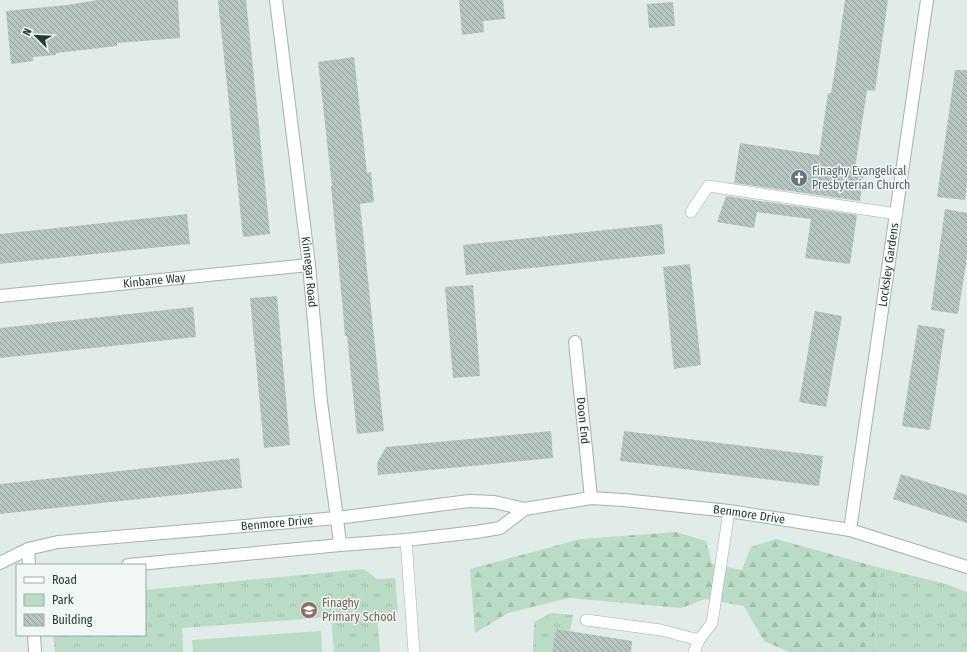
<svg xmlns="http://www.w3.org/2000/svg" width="967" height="652" font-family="'Fira Sans Condensed',sans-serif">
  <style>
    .grass { fill: url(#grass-tufts) }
    .forest { fill: url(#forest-firs) }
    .green { fill: #badbc6 }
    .building { fill: url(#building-back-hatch) }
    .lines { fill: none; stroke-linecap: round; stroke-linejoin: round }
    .lane-casing { stroke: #a4b2ae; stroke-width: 12 }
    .street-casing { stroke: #a4b2ae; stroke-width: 14 }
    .lane { stroke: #fff; stroke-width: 11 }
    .street { stroke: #fff; stroke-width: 12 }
    .labels { text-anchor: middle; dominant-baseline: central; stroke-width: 3; stroke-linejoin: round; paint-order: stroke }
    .worship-label { font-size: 12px; fill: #5b616d; stroke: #f1f7f5; text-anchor: start }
    .street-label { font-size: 12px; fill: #223a36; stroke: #f1f7f5 }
    .education-label { font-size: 12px; fill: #785e54; stroke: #f1f7f5; text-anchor: start }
  </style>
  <defs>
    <pattern id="grass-tufts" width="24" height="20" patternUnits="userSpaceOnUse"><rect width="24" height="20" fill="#badbc6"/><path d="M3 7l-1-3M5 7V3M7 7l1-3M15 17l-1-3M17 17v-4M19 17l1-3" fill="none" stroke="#a0bdab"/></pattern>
    <pattern id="forest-firs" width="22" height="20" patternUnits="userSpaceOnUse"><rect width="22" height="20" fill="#badbc6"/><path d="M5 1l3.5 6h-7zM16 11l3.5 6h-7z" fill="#a0bdab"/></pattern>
    <pattern id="building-back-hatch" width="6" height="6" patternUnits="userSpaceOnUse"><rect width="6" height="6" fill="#b6c5c0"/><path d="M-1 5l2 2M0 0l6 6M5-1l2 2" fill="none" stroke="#94a19d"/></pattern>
  </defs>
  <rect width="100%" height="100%" fill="#e1ebe7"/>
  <g class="grass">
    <polygon points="881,568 946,584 967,592 967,652 878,652 874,633"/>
    <polygon points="364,569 377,579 395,578 398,612 377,613 380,652 334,652 331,617 182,628 183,652 55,652 53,635 145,635 145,590"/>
    <polygon points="551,613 573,615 570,631 556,629 552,652 533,652 534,622"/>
  </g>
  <polygon class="forest" points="676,532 706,541 712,564 742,570 751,547 776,539 881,568 874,633 878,652 789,652 764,641 744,606 705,599 681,608 569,598 508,613 475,633 470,569 581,539"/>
  <polygon class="green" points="321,631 322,652 193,652 192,640"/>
  <g class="building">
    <polygon points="98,0 178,0 180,38 117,43 117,46 56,53 56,55 33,57 33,61 11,64 6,11 67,5"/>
    <polygon points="218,0 246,0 270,234 243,237"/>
    <polygon points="459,0 503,0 505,19 483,21 484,32 462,35"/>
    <polygon points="845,0 888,0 875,91 867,90 855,168 864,170 860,201 734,183 740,143 819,155 828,93 831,93 836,63"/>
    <polygon points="673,2 675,26 649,28 647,4"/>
    <polygon points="354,57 367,173 371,172 374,202 360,204 384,431 357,434 347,336 345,336 343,311 331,186 332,186 318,62"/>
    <polygon points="955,70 967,70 967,184 965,200 937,197"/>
    <polygon points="726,196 857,215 850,264 805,258 811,219 757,212 754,228 717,222"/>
    <polygon points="945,209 967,213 967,257 958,314 931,310"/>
    <polygon points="187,214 190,244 0,264 0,234"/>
    <polygon points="662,224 665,254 466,275 463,245"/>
    <polygon points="690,264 701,365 674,369 663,267"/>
    <polygon points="473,285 480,376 453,378 445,287"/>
    <polygon points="277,296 290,445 264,448 250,298"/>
    <polygon points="193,307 196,337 0,358 0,328"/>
    <polygon points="815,311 842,316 826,407 799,402"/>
    <polygon points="918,325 945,329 930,430 902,426"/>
    <polygon points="551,431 553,458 378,475 377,463 386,447"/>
    <polygon points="624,431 823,456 819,486 620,461"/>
    <polygon points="239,458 242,488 0,514 0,484"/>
    <polygon points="901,474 967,495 967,523 893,499"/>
    <polygon points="556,629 632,641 631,652 552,652"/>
  </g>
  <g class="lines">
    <g class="lane-casing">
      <g id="lane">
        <polyline points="691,212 708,186 897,214"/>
        <polyline points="406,540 414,652"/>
        <polyline points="586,620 661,630 699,640"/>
        <polyline points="694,652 699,640 712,623 729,511"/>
      </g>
    </g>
    <g class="street-casing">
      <g id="street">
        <path id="s1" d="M276,0L309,265L321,402L337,518L340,545"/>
        <path id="s2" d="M0,296L309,265"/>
        <path id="s3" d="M575,342L591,498"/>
        <path id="s4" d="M850,530L927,0"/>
        <polyline points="28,549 29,565"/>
        <path id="s5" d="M0,563L28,549L58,542L337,518L469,501L494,502L525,509L591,498L623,500L729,511L850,530L967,567"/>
        <polyline points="128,565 340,545 406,540 476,532 500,528 525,509"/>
        <polyline points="34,635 35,652"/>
      </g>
    </g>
    <use href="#lane" class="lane"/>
    <use href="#street" class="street"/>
  </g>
  <defs>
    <g id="church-disc" transform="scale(0.9)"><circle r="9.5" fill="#6b7280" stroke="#f1f7f5"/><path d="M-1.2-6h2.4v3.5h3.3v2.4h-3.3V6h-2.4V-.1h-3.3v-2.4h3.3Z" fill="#fff"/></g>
    <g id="school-disc" transform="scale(0.9)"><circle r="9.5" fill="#8d6e63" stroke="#f1f7f5"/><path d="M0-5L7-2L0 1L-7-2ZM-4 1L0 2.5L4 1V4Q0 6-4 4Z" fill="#fff"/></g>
  </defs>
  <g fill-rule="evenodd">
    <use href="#church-disc" x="799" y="178"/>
    <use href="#school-disc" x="309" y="610"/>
  </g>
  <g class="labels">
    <g class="worship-label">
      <text x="812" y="171">Finaghy Evangelical<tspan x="812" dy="14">Presbyterian Church</tspan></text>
    </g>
    <g class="street-label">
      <text stroke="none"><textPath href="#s4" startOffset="268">Locksley Gardens</textPath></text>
      <text stroke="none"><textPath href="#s1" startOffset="274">Kinnegar Road</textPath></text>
      <text stroke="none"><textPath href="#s2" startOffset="155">Kinbane Way</textPath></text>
      <text stroke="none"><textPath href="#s3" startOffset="79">Doon End</textPath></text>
      <text stroke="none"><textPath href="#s5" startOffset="758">Benmore Drive</textPath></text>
      <text stroke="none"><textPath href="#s5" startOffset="282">Benmore Drive</textPath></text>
    </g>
    <g class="education-label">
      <text x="322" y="603">Finaghy<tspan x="322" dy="14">Primary School</tspan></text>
    </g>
  </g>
  <rect x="16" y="564" width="130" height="72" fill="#f1f7f5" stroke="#9eaba9"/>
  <rect x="24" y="577" width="20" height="6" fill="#ffffff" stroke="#9eaba9"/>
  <text x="52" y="584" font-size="12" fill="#223a36">Road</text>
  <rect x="24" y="594" width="20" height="12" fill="#badbc6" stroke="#9eaba9"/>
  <text x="52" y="604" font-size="12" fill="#223a36">Park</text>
  <rect x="24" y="614" width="20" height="12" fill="url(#building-back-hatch)" stroke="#9eaba9"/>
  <text x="52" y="624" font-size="12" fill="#223a36">Building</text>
  <g transform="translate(36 36) rotate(294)" stroke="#f1f7f5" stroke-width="3" paint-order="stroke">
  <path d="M0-3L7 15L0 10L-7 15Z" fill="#223a36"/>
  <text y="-6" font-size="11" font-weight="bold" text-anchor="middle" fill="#223a36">N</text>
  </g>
</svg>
